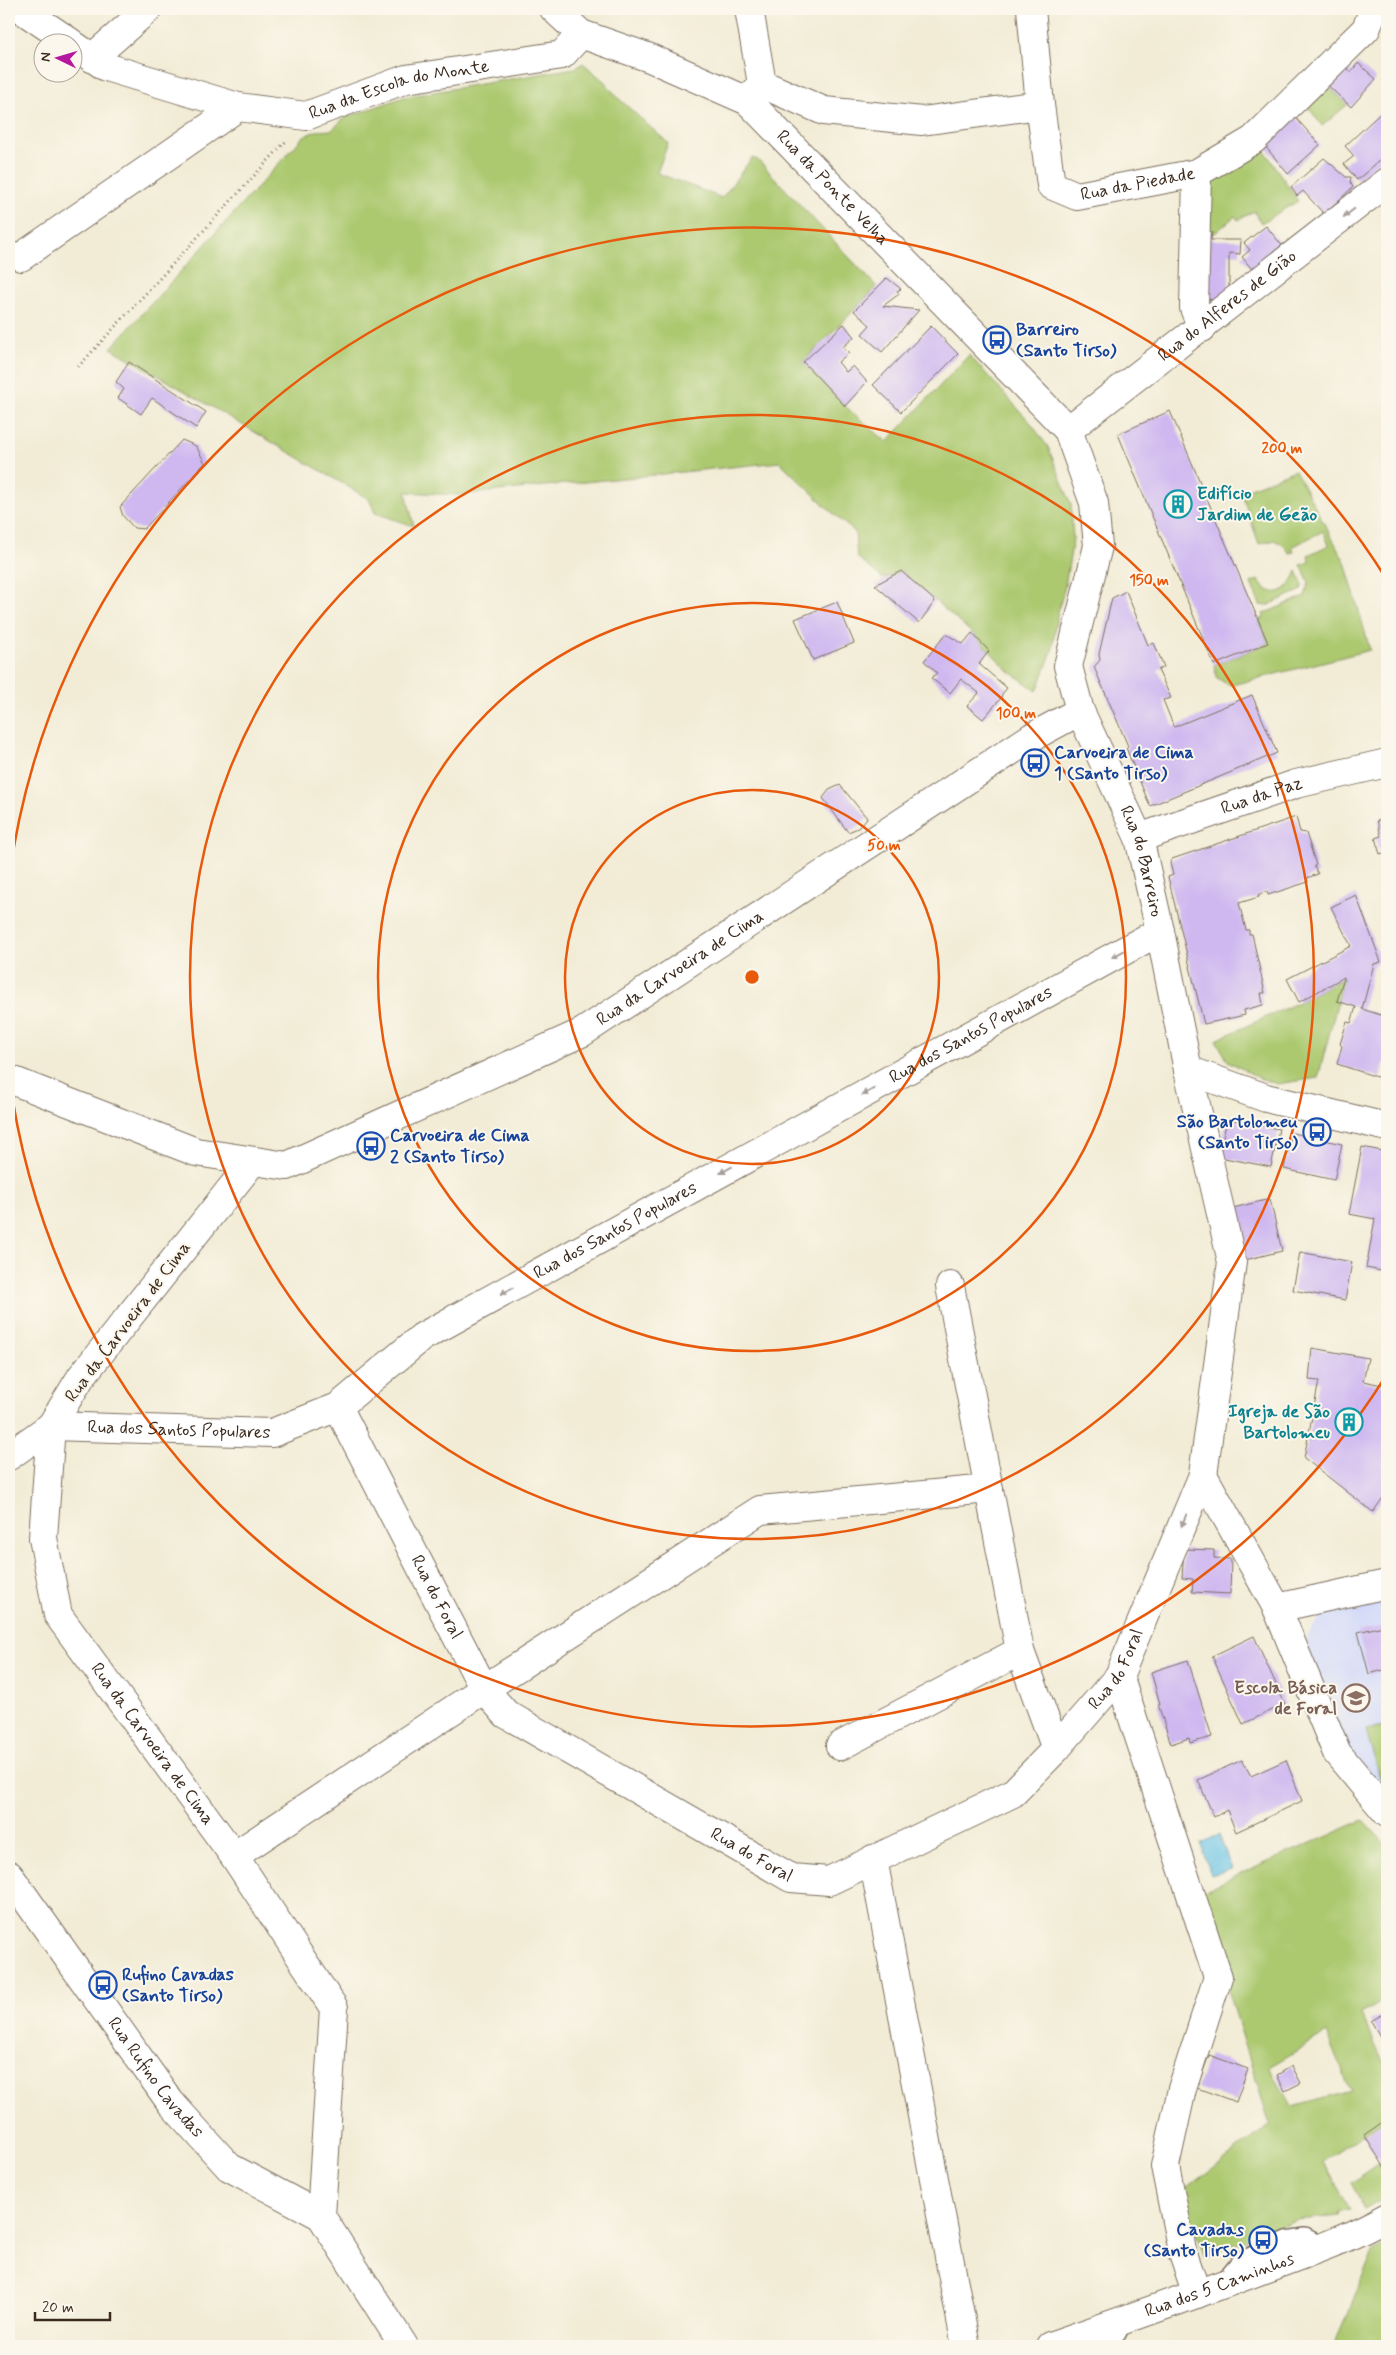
<svg xmlns="http://www.w3.org/2000/svg" width="1396" height="2355" font-family="Mynerve,sans-serif">
  <style>
    .built { fill: #d2d9f9 }
    .green { fill: #acc970; stroke: #747a47; fill-rule: evenodd }
    .water { fill: #66c2e4; stroke: #507681 }
    .building { fill: #cfb8f0 }
    .lines { fill: none; stroke-linecap: round; stroke-linejoin: round }
    .service-casing { stroke: #7b6e5e; stroke-width: 18 }
    .minor-casing { stroke: #7b6e5e; stroke-width: 30 }
    .tertiary-casing { stroke: #7b6e5e; stroke-width: 30 }
    .path { stroke: #7b6e5e; stroke-width: 3; stroke-dasharray: 1 4; stroke-linecap: butt }
    .service { stroke: #fff; stroke-width: 15 }
    .minor { stroke: #fff; stroke-width: 28 }
    .tertiary { stroke: #fff; stroke-width: 28 }
    .oneway { fill: #a79f9a }
    .ring { fill: none; stroke: #e8590c; stroke-width: 2.5 }
    .labels { text-anchor: middle; dominant-baseline: central; stroke-width: 4; stroke-linejoin: round; paint-order: stroke }
    .street-label { font-size: 18px; fill: #3b2a1e; stroke: #fbf7ec }
    .transit-label { font-size: 18px; font-weight: bold; fill: #164399; stroke: #fbf7ec; text-anchor: start }
    .culture-label { font-size: 18px; font-weight: bold; fill: #0d838f; stroke: #fbf7ec; text-anchor: start }
    .education-label { font-size: 18px; font-weight: bold; fill: #785e54; stroke: #fbf7ec; text-anchor: end }
    .centre { fill: #e8590c; stroke: #fbf7ec; stroke-width: 2.5 }
    .ring-label { font-size: 15px; text-anchor: middle; font-weight: bold; fill: #e8590c; stroke: #fbf7ec; stroke-width: 4; stroke-linejoin: round; paint-order: stroke }
  </style>
  <rect width="100%" height="100%" fill="#fbf7ec"/>
  <filter id="ink" filterUnits="userSpaceOnUse"><feTurbulence type="fractalNoise" baseFrequency=".02" numOctaves="2"/><feDisplacementMap in="SourceGraphic" scale="10" xChannelSelector="R" yChannelSelector="G"/><feConvolveMatrix kernelMatrix="1 2 1 2 8 2 1 2 1" color-interpolation-filters="sRGB"/></filter>
  <filter id="wash" filterUnits="userSpaceOnUse"><feTurbulence type="fractalNoise" baseFrequency=".0096" numOctaves="4" result="noise"/><feDisplacementMap in="SourceGraphic" scale="20" xChannelSelector="R" yChannelSelector="G"/><feGaussianBlur stdDeviation="1.12" result="paint"/><feColorMatrix in="noise" values="0 0 0 0 0 0 0 0 0 0 0 0 0 0 0 0 0 1.4 0 .05"/><feComposite in="paint" operator="in"/></filter>
  <g filter="url(#wash)">
    <rect width="100%" height="100%" fill="#f2ecd6"/>
    <polygon class="built" points="1387,1599 1387,1800 1346,1746 1306,1649 1308,1635 1321,1616 1333,1612"/>
    <g class="green">
      <polygon points="583,63 606,83 617,97 668,143 657,173 722,198 752,158 758,160 877,287 803,362 845,406 887,442 969,355 1030,422 1048,447 1071,504 1073,539 1065,586 1057,616 1052,651 1037,691 1009,671 972,633 901,571 883,579 857,557 855,532 838,518 780,462 458,495 406,492 414,526 375,513 369,499 111,348 304,136 316,131 332,130 344,118 404,97 575,68"/>
      <polygon points="1318,86 1326,91 1328,86 1348,104 1322,126 1304,101"/>
      <polygon points="1261,145 1298,201 1261,223 1254,211 1238,220 1235,216 1215,233 1201,233 1210,179 1215,174 1250,159"/>
      <polygon points="1295,470 1345,562 1370,650 1232,685 1225,683 1216,677 1214,665 1268,643 1259,620 1264,618 1263,614 1305,596 1309,582 1301,565 1310,562 1308,555 1329,545 1323,531 1292,547 1294,552 1290,553 1284,546 1275,540 1259,544 1241,492"/>
      <path d="M1297,571L1303,585L1300,591L1266,606L1260,605L1251,583L1258,580C1272,601 1289,593 1297,571Z"/>
      <polygon points="1344,977 1318,1078 1277,1084 1259,1078 1228,1061 1216,1040 1299,1002"/>
      <polygon points="1387,1725 1387,1787 1383,1788 1366,1730"/>
      <path d="M1363,1820L1387,1846V1998L1361,2013L1387,2070V2118L1323,2161L1350,2209L1338,2212L1339,2216L1297,2220L1205,2256L1180,2193L1270,2125L1198,1893ZM1327,2033L1351,2091L1292,2107L1269,2067Z"/>
      <polygon points="1381,2162 1387,2171 1387,2197 1365,2209 1351,2183"/>
      <polygon points="1387,2243 1387,2346 1335,2346 1373,2251"/>
    </g>
    <polygon class="water" points="1219,1835 1232,1869 1211,1875 1200,1843"/>
    <g id="blocks">
      <g class="building">
        <polygon points="1339,61 1351,72 1358,63 1376,79 1351,107 1322,80"/>
        <polygon points="1387,107 1387,146 1383,150 1387,154 1357,180 1344,164 1354,156 1345,146"/>
        <polygon points="1295,117 1320,145 1288,174 1261,141"/>
        <polygon points="1324,158 1346,177 1351,177 1350,182 1353,187 1324,214 1303,191 1297,196 1291,187"/>
        <polygon points="1266,226 1289,254 1259,278 1242,257 1250,250 1244,243"/>
        <polygon points="1212,232 1211,240 1241,240 1240,254 1229,253 1229,300 1200,299 1201,233"/>
        <polygon points="887,278 901,289 897,291 899,294 883,306 919,310 882,352 862,334 870,325 854,311"/>
        <polygon points="844,324 854,337 843,347 849,353 838,362 846,372 853,366 867,382 845,406 803,362"/>
        <polygon points="931,326 958,354 901,412 873,385"/>
        <polygon points="129,362 206,412 196,428 152,398 141,414 118,398 124,389 116,382"/>
        <polygon points="1170,411 1268,643 1214,665 1118,434"/>
        <polygon points="182,440 196,446 205,463 144,529 134,528 123,516 120,507"/>
        <polygon points="901,571 935,601 919,623 875,585"/>
        <polygon points="1126,591 1148,645 1154,643 1164,667 1158,670 1171,698 1163,700 1174,727 1252,695 1277,753 1150,806 1126,748 1128,746 1094,667 1100,660 1099,654 1112,598"/>
        <polygon points="837,602 854,643 813,660 795,619"/>
        <polygon points="972,633 989,651 979,664 1007,688 1002,694 1001,698 983,719 967,706 979,693 961,679 950,693 931,678 937,673 924,661 946,634 963,644"/>
        <polygon points="840,785 867,818 858,828 848,832 823,798 829,790"/>
        <polygon points="1296,817 1300,832 1306,833 1316,865 1314,866 1318,874 1307,878 1308,882 1268,895 1267,891 1258,895 1259,897 1239,903 1246,930 1249,930 1249,934 1252,934 1265,993 1261,993 1263,1005 1244,1010 1245,1015 1204,1024 1168,877 1173,875 1170,863 1172,859"/>
        <polygon points="1387,817 1387,852 1380,854 1375,838 1381,836 1377,820"/>
        <polygon points="1356,895 1381,962 1374,964 1362,1009 1387,1017 1387,1061 1385,1060 1380,1078 1337,1064 1342,1046 1340,1044 1347,1022 1351,1023 1356,1007 1337,1001 1344,977 1299,1002 1287,979 1351,946 1331,907"/>
        <polygon points="1227,1119 1279,1129 1271,1167 1219,1157"/>
        <polygon points="1292,1133 1342,1144 1334,1180 1284,1169"/>
        <polygon points="1362,1147 1387,1152 1387,1272 1366,1268 1375,1219 1349,1214"/>
        <polygon points="1270,1199 1282,1251 1245,1260 1233,1208"/>
        <polygon points="1300,1252 1352,1262 1345,1300 1293,1290"/>
        <polygon points="1312,1348 1368,1358 1363,1381 1387,1386 1387,1492 1373,1512 1304,1458 1319,1381 1309,1380"/>
        <polygon points="1184,1549 1214,1550 1214,1558 1231,1559 1230,1594 1192,1592 1193,1579 1182,1578"/>
        <polygon points="1387,1625 1387,1669 1369,1674 1358,1632"/>
        <polygon points="1254,1636 1285,1704 1243,1724 1212,1656"/>
        <polygon points="1188,1660 1212,1737 1190,1743 1189,1738 1171,1744 1158,1704 1160,1704 1151,1672"/>
        <polygon points="1242,1760 1251,1776 1286,1760 1302,1801 1236,1832 1227,1810 1214,1817 1198,1780"/>
        <polygon points="1387,2012 1387,2048 1371,2021"/>
        <polygon points="1209,2055 1248,2069 1236,2102 1197,2088"/>
        <polygon points="1292,2066 1301,2083 1285,2091 1277,2075"/>
        <polygon points="1387,2119 1387,2171 1364,2135"/>
      </g>
    </g>
  </g>
  <g filter="url(#ink)">
    <use href="#blocks" fill-opacity="0" stroke="#7b6e5e" stroke-width="1"/>
    <g class="lines">
      <g class="service-casing">
        <g id="service">
          <polyline points="1227,2281 1230,2272 1240,2260 1287,2239 1305,2236 1324,2246"/>
          <polyline points="1105,2346 1118,2334 1124,2322"/>
        </g>
      </g>
      <g class="minor-casing">
        <g id="minor">
          <polyline points="21,9 70,42"/>
          <polyline points="749,9 762,84 751,97"/>
          <polyline points="1031,9 1040,105"/>
          <path id="s1" d="M72,44L106,67L238,107L306,116L406,79L562,55L581,34"/>
          <polyline points="92,58 148,9"/>
          <path id="s2" d="M762,84L824,111L922,121L1040,105L1051,185L1077,196L1197,173L1253,140L1366,29L1374,9"/>
          <polyline points="1197,173 1194,308 1202,328"/>
          <polyline points="21,257 238,107"/>
          <path id="s3" d="M1068,430L1387,182"/>
          <path id="s4" d="M1139,838L1296,784L1387,763"/>
          <path id="s5" d="M253,1161L81,1377L51,1426L43,1538L58,1615L234,1856L334,2008L321,2216"/>
          <polyline points="950,1286 1020,1651 1056,1749"/>
          <path id="s6" d="M338,1407L484,1689L506,1714L791,1878L829,1881L1013,1793L1056,1749L1119,1676L1203,1475L1232,1262L1188,1070"/>
          <path id="s7" d="M51,1426L272,1433L338,1407L422,1337L1160,931"/>
          <polyline points="9,1456 51,1426"/>
          <polyline points="1203,1475 1277,1608 1337,1753 1387,1813"/>
          <polyline points="1277,1608 1387,1584"/>
          <polyline points="1119,1676 1218,1977 1182,2089 1165,2166 1182,2251 1197,2294"/>
          <polyline points="840,1746 1020,1651"/>
          <polyline points="234,1856 484,1689 760,1510 989,1489"/>
          <polyline points="873,1859 966,2346"/>
        </g>
      </g>
      <g class="tertiary-casing">
        <g id="tertiary">
          <path id="s8" d="M554,9L581,34L650,58L748,101L1068,430L1094,503L1098,546L1068,666L1080,711L1139,838L1160,931L1188,1070L1266,1098L1387,1127"/>
          <path id="s9" d="M9,1079L196,1152L287,1166L583,1032L1032,737L1080,711"/>
          <path id="s10" d="M9,1875L171,2103L229,2167L321,2216L404,2346"/>
          <path id="s11" d="M1050,2346C1121,2321 1193,2296 1264,2269C1306,2253 1349,2239 1387,2217"/>
        </g>
      </g>
      <g class="path">
        <polyline points="78,367 288,139"/>
        <polyline points="1380,2346 1387,2334"/>
      </g>
      <use href="#service" class="service"/>
      <use href="#minor" class="minor"/>
      <use href="#tertiary" class="tertiary"/>
    </g>
    <defs><path id="oneway-solid" d="M-6-.8H1V-3.2L6.5 0L1 3.2V.8H-6Z" transform="scale(1.25)"/></defs>
    <g class="oneway">
      <use href="#oneway-solid" transform="translate(1349 213) rotate(142)"/>
      <use href="#oneway-solid" transform="translate(1118 954) rotate(151)"/>
      <use href="#oneway-solid" transform="translate(868 1092) rotate(151)"/>
      <use href="#oneway-solid" transform="translate(726 1170) rotate(151)"/>
      <use href="#oneway-solid" transform="translate(507 1291) rotate(151)"/>
      <use href="#oneway-solid" transform="translate(1184 1520) rotate(113)"/>
    </g>
  </g>
  <g class="ring">
    <circle cx="752" cy="977" r="187"/>
    <circle cx="752" cy="977" r="374"/>
    <circle cx="752" cy="977" r="562"/>
    <path d="M1387 1374A749 749 0 0 1 9 1075M9 879A749 749 0 0 1 1387 580"/>
  </g>
  <defs>
    <g id="bus-ring" transform="scale(1.4375)"><circle r="9.5" fill="#fbf7ec" stroke="#1a4fb4" stroke-width="1.5"/><path d="M-5-6H5V4H4V6H2V4H-2V6H-4V4H-5ZM-3.5-4V0h7V-4ZM-3.5 1.2v1.5H-2V1.2ZM2 1.2v1.5H3.5V1.2Z" fill="#1a4fb4"/></g>
    <g id="building-ring" transform="scale(1.4375)"><circle r="9.5" fill="#fbf7ec" stroke="#0f9aa8" stroke-width="1.5"/><path d="M-4-6H4V6H1V3H-1V6H-4ZM-2.5-4.3h1.7v1.8h-1.7ZM.8-4.3h1.7v1.8H.8ZM-2.5-1h1.7V.8h-1.7ZM.8-1h1.7V.8H.8Z" fill="#0f9aa8"/></g>
    <g id="school-ring" transform="scale(1.4375)"><circle r="9.5" fill="#fbf7ec" stroke="#8d6e63" stroke-width="1.5"/><path d="M0-5L7-2L0 1L-7-2ZM-4 1L0 2.5L4 1V4Q0 6-4 4Z" fill="#8d6e63"/></g>
  </defs>
  <g fill-rule="evenodd">
    <use href="#bus-ring" x="997" y="340"/>
    <use href="#building-ring" x="1178" y="504"/>
    <use href="#bus-ring" x="1035" y="763"/>
    <use href="#bus-ring" x="1317" y="1132"/>
    <use href="#bus-ring" x="371" y="1146"/>
    <use href="#building-ring" x="1349" y="1422"/>
    <use href="#school-ring" x="1356" y="1698"/>
    <use href="#bus-ring" x="103" y="1985"/>
    <use href="#bus-ring" x="1263" y="2240"/>
  </g>
  <g class="labels">
    <g class="street-label">
      <text stroke="none"><textPath href="#s1" startOffset="345">Rua da Escola do Monte</textPath></text>
      <text stroke="none"><textPath href="#s2" startOffset="456">Rua da Piedade</textPath></text>
      <text stroke="none"><textPath href="#s8" startOffset="338">Rua da Ponte Velha</textPath></text>
      <text stroke="none"><textPath href="#s3" startOffset="202">Rua do Alferes de Gião</textPath></text>
      <text stroke="none"><textPath href="#s4" startOffset="130">Rua da Paz</textPath></text>
      <text stroke="none"><textPath href="#s8" startOffset="1130">Rua do Barreiro</textPath></text>
      <text stroke="none"><textPath href="#s9" startOffset="734">Rua da Carvoeira de Cima</textPath></text>
      <text stroke="none"><textPath href="#s7" startOffset="1028">Rua dos Santos Populares</textPath></text>
      <text stroke="none"><textPath href="#s7" startOffset="622">Rua dos Santos Populares</textPath></text>
      <text transform="translate(128 1322) rotate(-53)">Rua da Carvoeira de Cima</text>
      <text stroke="none"><textPath href="#s7" startOffset="128">Rua dos Santos Populares</textPath></text>
      <text stroke="none"><textPath href="#s6" startOffset="214">Rua do Foral</textPath></text>
      <text stroke="none"><textPath href="#s6" startOffset="1084">Rua do Foral</textPath></text>
      <text stroke="none"><textPath href="#s5" startOffset="684">Rua da Carvoeira de Cima</textPath></text>
      <text stroke="none"><textPath href="#s6" startOffset="634">Rua do Foral</textPath></text>
      <text stroke="none"><textPath href="#s10" startOffset="250">Rua Rufino Cavadas</textPath></text>
      <text stroke="none"><textPath href="#s11" startOffset="180">Rua dos 5 Caminhos</textPath></text>
    </g>
    <g class="transit-label">
      <text x="1016" y="330">Barreiro<tspan x="1016" dy="21">(Santo Tirso)</tspan></text>
      <text x="1054" y="753">Carvoeira de Cima<tspan x="1054" dy="21">1 (Santo Tirso)</tspan></text>
      <text x="1298" y="1122" text-anchor="end">São Bartolomeu<tspan x="1298" dy="21">(Santo Tirso)</tspan></text>
      <text x="390" y="1136">Carvoeira de Cima<tspan x="390" dy="21">2 (Santo Tirso)</tspan></text>
      <text x="122" y="1975">Rufino Cavadas<tspan x="122" dy="21">(Santo Tirso)</tspan></text>
      <text x="1244" y="2230" text-anchor="end">Cavadas<tspan x="1244" dy="21">(Santo Tirso)</tspan></text>
    </g>
    <g class="culture-label">
      <text x="1197" y="494">Edifício<tspan x="1197" dy="21">Jardim de Geão</tspan></text>
      <text x="1330" y="1412" text-anchor="end">Igreja de São<tspan x="1330" dy="21">Bartolomeu</tspan></text>
    </g>
    <g class="education-label">
      <text x="1337" y="1688">Escola Básica<tspan x="1337" dy="21">de Foral</tspan></text>
    </g>
  </g>
  <circle cx="752" cy="977" r="8" class="centre"/>
  <g class="ring-label">
    <text x="1282" y="453">200 m</text>
    <text x="1149" y="585">150 m</text>
    <text x="1016" y="718">100 m</text>
    <text x="884" y="850">50 m</text>
  </g>
  <rect width="1396" height="2355" fill="none" stroke="#fbf7ec" stroke-width="30"/>
  <g transform="translate(58 58) rotate(275)"><circle r="24" fill="#fbf7ec" stroke="#aea59a"/>
  <path d="M0-4L9 19L0 12L-9 19Z" fill="#b5179e"/>
  <text y="-8" font-size="14" font-weight="bold" text-anchor="middle" fill="#3b2a1e">N</text>
  </g>
  <path d="M35 2312v8h75v-8" fill="none" stroke="#3b2a1e" stroke-width="2.5"/>
  <text x="42" y="2312" font-size="15" fill="#3b2a1e" stroke="#fbf7ec" stroke-width="4" paint-order="stroke">20 m</text>
</svg>
